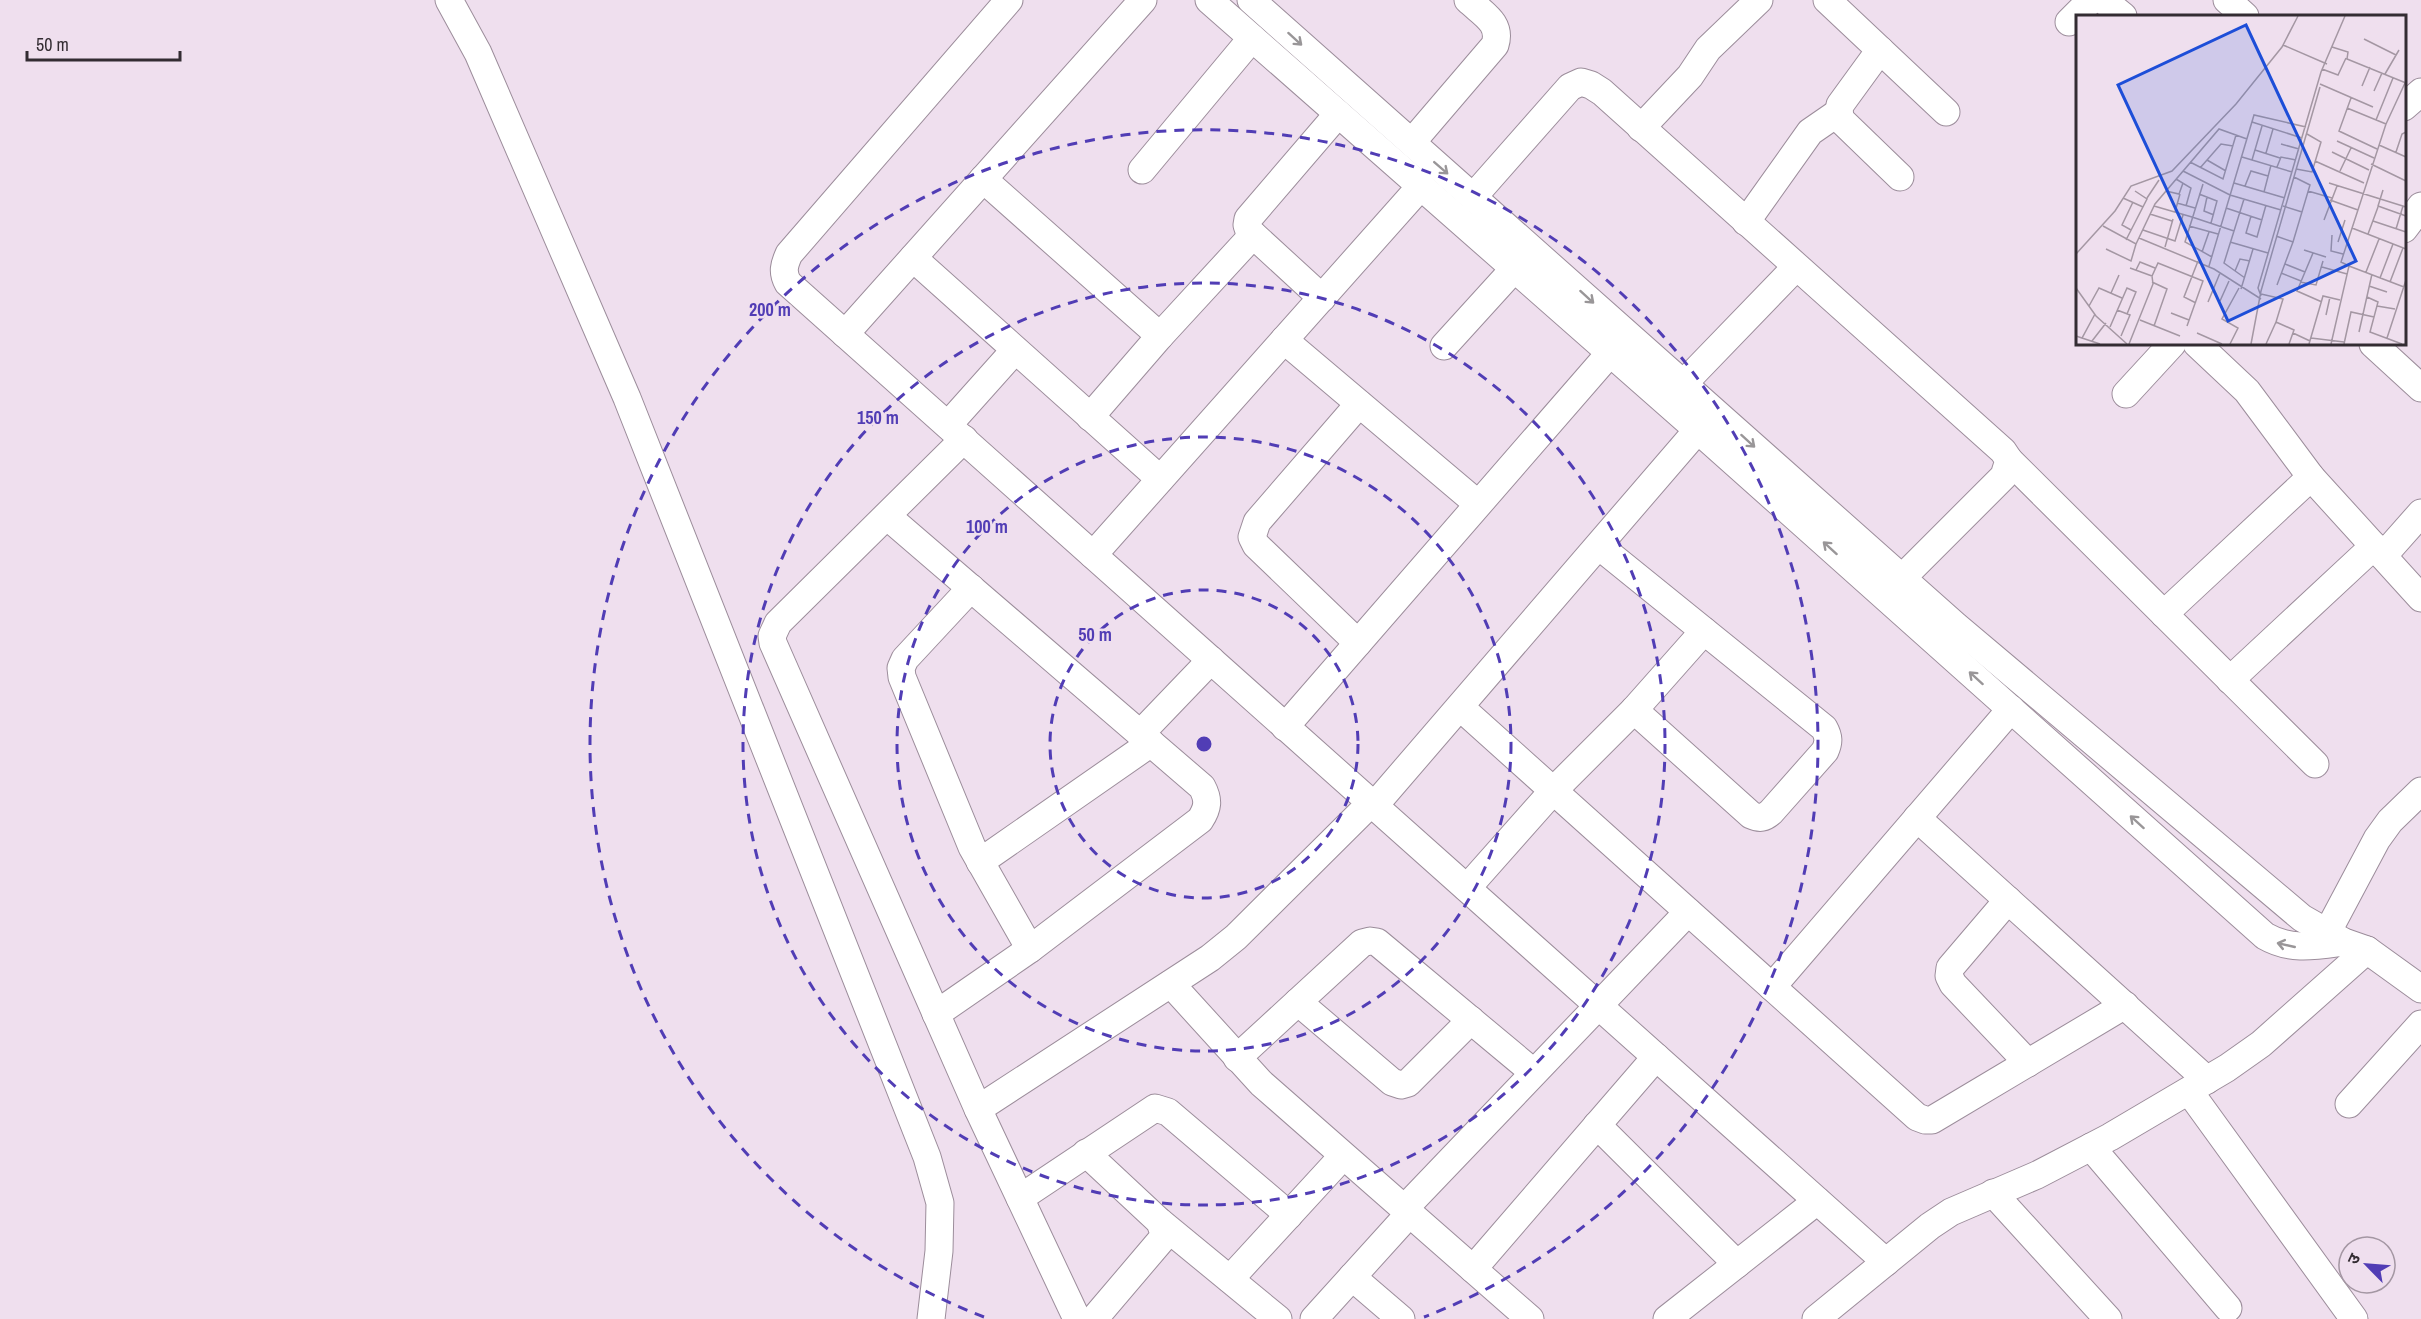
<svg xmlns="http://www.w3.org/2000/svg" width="2421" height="1319" font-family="'Archivo Narrow','Noto Sans Devanagari',sans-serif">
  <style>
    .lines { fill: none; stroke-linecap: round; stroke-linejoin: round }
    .minor-casing { stroke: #9c8d9b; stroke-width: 29 }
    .minor { stroke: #fff; stroke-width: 27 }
    .oneway { stroke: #999698 }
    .ring { fill: none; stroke: #513db5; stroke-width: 3; stroke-dasharray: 10 8 }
    .inset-road { fill: none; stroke: #a497a3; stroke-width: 1.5 }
    .view { fill: #1d4ed8; fill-opacity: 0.15; stroke: #1d4ed8; stroke-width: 3 }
    .inset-edge { fill: none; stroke: #332c32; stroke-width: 3 }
    .centre { fill: #513db5; stroke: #efdfee; stroke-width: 3 }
    .ring-label { font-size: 18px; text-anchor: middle; font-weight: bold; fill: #513db5; stroke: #efdfee; stroke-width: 5; stroke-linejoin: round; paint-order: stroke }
  </style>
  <rect width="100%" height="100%" fill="#efdfee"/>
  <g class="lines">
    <g class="minor-casing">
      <g id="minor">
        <polyline points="449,0 478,53 627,398 927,1157 940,1203 939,1251 931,1319"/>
        <path d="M1009,0L789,254C784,265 782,272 788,283L1886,1262"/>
        <path d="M1209,0L1698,430L2265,936C2291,951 2315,946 2344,942"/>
        <polyline points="1251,0 1956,626 2302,918 2344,942 2367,950 2421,989"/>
        <polyline points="1827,0 1946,112"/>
        <polyline points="2103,0 2123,16"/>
        <polyline points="2227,0 2245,16"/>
        <polyline points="2069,22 2091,0"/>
        <polyline points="1880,50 1840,105 1839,112 1841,120 1900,177"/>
        <polyline points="2404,107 2421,92"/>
        <polyline points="1641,128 1690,76 1708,49 1759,0"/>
        <path d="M1412,142L1495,45C1502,23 1483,14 1468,0"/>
        <polyline points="1142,170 1252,38"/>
        <polyline points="983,179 1160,336"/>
        <polyline points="1473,197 1570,87 1581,82 1591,85 1602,92 2003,451 2009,460 2004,476 1902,578"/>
        <polyline points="1746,222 1810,132 1839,112"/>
        <polyline points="2404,229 2421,206"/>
        <polyline points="913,258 1160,479"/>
        <polyline points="1322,298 1249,231 1247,225 1248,219 1338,114"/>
        <polyline points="845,334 1143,0"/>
        <polyline points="1284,340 1478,504"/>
        <polyline points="2197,344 2247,391 2311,477 2421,598"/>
        <polyline points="2373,344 2421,388"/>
        <polyline points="1444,346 1514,269"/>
        <polyline points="2126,394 2172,344"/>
        <polyline points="1673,398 1684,383 1796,267"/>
        <polyline points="1090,417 1160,336 1253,235"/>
        <polyline points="948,425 1015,350"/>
        <polyline points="964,439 778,623 772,636 773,643 978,1109 1077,1319"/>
        <polyline points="2009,460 2315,764"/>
        <path d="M887,516L1202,787C1209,800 1208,808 1200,820L1030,949L936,1014"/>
        <path d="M1599,546L1824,728C1829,737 1829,742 1825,751L1771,812C1764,818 1760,819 1751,815L1634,710"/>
        <polyline points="1093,555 1421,186"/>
        <polyline points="2383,556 2421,513"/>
        <polyline points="971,588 905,659 901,668 902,677 972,847 1030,949"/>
        <polyline points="2164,614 2311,477"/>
        <polyline points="1358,643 1256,545 1252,537 1257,522 1359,404"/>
        <polyline points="2230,680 2374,546"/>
        <polyline points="1460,707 1917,1117 1925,1120 1932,1120 2125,1005"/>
        <polyline points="1285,727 1610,353"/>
        <polyline points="1140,734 1211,660"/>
        <polyline points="1374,806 1708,418"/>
        <polyline points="1917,818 2207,1080"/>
        <polyline points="980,862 1151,743"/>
        <polyline points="1467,888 1553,791 1634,710 1704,631"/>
        <polyline points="2008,900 1950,968 1949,976 1953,984 2028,1063"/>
        <polyline points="2327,933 2377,839 2390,821 2421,791"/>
        <polyline points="1171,984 1261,1083 1530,1319"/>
        <polyline points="1772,987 2011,709"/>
        <polyline points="1298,1002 1392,1082 1401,1085 1408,1083 1471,1020"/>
        <polyline points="1237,1058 1362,943 1370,941 1377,942 1533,1072"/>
        <polyline points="2189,1091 2354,1319"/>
        <polyline points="2349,1104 2421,1024"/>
        <polyline points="978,1109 1210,958 1236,937 1371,803"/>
        <polyline points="1597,1125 1737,1264"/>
        <polyline points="2091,1147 2228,1308"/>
        <polyline points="1086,1153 1160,1222 1164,1234 1162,1239 1094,1319"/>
        <polyline points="1993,1193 2108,1319"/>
        <polyline points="1020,1198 1155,1108 1168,1112 1289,1215"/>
        <polyline points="1404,1209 1688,912"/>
        <polyline points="1160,1222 1278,1319"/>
        <polyline points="1473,1269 1656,1057"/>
        <polyline points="1352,1277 1401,1319"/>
        <polyline points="1230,1279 1343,1156"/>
        <polyline points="1314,1319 1409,1214"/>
        <polyline points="1667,1319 1817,1201"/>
        <polyline points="1816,1319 1930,1226 1951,1212 2037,1175 2110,1137 2227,1068 2261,1044 2367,950"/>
      </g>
    </g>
    <use href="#minor" class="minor"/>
  </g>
  <defs><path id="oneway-shaft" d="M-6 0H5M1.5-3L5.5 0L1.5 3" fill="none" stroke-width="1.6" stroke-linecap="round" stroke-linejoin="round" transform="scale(1.5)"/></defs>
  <g class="oneway">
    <use href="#oneway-shaft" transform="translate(1295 39) rotate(42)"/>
    <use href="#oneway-shaft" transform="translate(1441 168) rotate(41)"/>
    <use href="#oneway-shaft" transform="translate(1587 297) rotate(42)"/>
    <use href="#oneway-shaft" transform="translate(1748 441) rotate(42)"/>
    <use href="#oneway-shaft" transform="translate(1830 548) rotate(-138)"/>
    <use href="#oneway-shaft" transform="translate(1976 678) rotate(-138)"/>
    <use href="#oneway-shaft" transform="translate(2137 822) rotate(-138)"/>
    <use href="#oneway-shaft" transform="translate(2286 945) rotate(-167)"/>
  </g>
  <g class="ring">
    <circle cx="1204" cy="744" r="154"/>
    <circle cx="1204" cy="744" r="307"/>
    <circle cx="1204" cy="744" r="461"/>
    <path d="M984 1317A614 614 0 1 1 1424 1317"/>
  </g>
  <g transform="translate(2076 15)">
    <rect width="330" height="330" fill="#efdfee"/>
    <path class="inset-road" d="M288,24L320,40M207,30L251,49M256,32L272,37L271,44L330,68M246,54L262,60L270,43M309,59L323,35M244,69L297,92M286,71L294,52M298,76L306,58M275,83L263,116L301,134M300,105L317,63M176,107L226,123M310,109L329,68M261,126L298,143M205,129L223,134M303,130L330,142M179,135L204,143M256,137L293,155M320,137L326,119L330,117M190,138L197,114M166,142L216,157M131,145L150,156M176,145L186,111M239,146L288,168M114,147L147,164L160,120M295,149L330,166M201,152L205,142L220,145M124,153L145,129L157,131M220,154L236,157L245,127L231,119M107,156L154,180M264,156L275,133M100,164L115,173L110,191M158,168L209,183M253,168L330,192M127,169L109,227L136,242M169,171L175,156L192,161M307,175L302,191L330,201M90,176L103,179L107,168M232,176L256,183M188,177L195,150M123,179L141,186L135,208M154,180L205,195M131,182L128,196L138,200M47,183L67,192M71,183L83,165M168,184L148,248L169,263M254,185L282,195M101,188L119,193M78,191L116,202M207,191L226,197M150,193L186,205M99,197L104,179M74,199L96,206M175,201L170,218L181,222L190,190M116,202L158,216M248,205L261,171M297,206L330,217M27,211L60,229L79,189L143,114L171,124M113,211L142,219M276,213L330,234M320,214L327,191M55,215L46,210L57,187M67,215L99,226L107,200M292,219L302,192M256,220L255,236L267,239M200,221L217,227L234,170L218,162M63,223L138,254L185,284M50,225L71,184L59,176M154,227L192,238M262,227L269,205M89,232L97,204M30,234L55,246L60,229M228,235L250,242M126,237L133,217M237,238L221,276L246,287M0,239L39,196L55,171L96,156L160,89L206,32L222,1M209,249L229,257M133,251L178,100L230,112M273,251L328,272M246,252L271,259M54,253L76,261L82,248L127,266L111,311M60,255L64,247L79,253M159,256L164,244L174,246M290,257L303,224M205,258L225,266M304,263L317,229M76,267L91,274L78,311M224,267L240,270L247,246M314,267L327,233M201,270L217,227M293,271L311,277M0,273L20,301L51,329M165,274L177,234M35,278L43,260M185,279L207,284L200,307L218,315L213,329M185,281L182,273L245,57L269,1M291,282L302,287L294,317L326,329M144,286L153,266M132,287L144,258M120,288L108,282L122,246M13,291L23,273L46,283M301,291L319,294M41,295L54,300L45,321M95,298L113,305M250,300L254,282M64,305L104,321M34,312L51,273L60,277L51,299M283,317L296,259M121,318L146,329M217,318L234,326M0,321L6,323L19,299M6,323L24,329M235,323L268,327M311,323L330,265M16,326L30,308M53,329L77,269L76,261M154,329L162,313L146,304L163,273M175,329L185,276L244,72M190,329L200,307M233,329L247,281L264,285M255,329L273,251L265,247L310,109L271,93M268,329L275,297L298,302"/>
    <path class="view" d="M170,10L280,246L152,306L42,70Z"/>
    <rect width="330" height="330" class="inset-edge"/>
  </g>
  <circle cx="1204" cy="744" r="9" class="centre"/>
  <g class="ring-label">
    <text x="770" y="316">200 m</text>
    <text x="878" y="424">150 m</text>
    <text x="987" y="533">100 m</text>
    <text x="1095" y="641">50 m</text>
  </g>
  <g transform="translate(2367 1265) rotate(295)"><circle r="28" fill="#efdfee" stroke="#a497a3" stroke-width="1.5"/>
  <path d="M0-4.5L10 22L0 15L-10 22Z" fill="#513db5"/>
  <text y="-9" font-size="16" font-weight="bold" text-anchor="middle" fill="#332c32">उ</text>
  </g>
  <path d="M27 51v9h153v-9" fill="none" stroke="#332c32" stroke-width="3"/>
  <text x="36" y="51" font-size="18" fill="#332c32" stroke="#efdfee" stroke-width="4.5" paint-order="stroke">50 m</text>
</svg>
